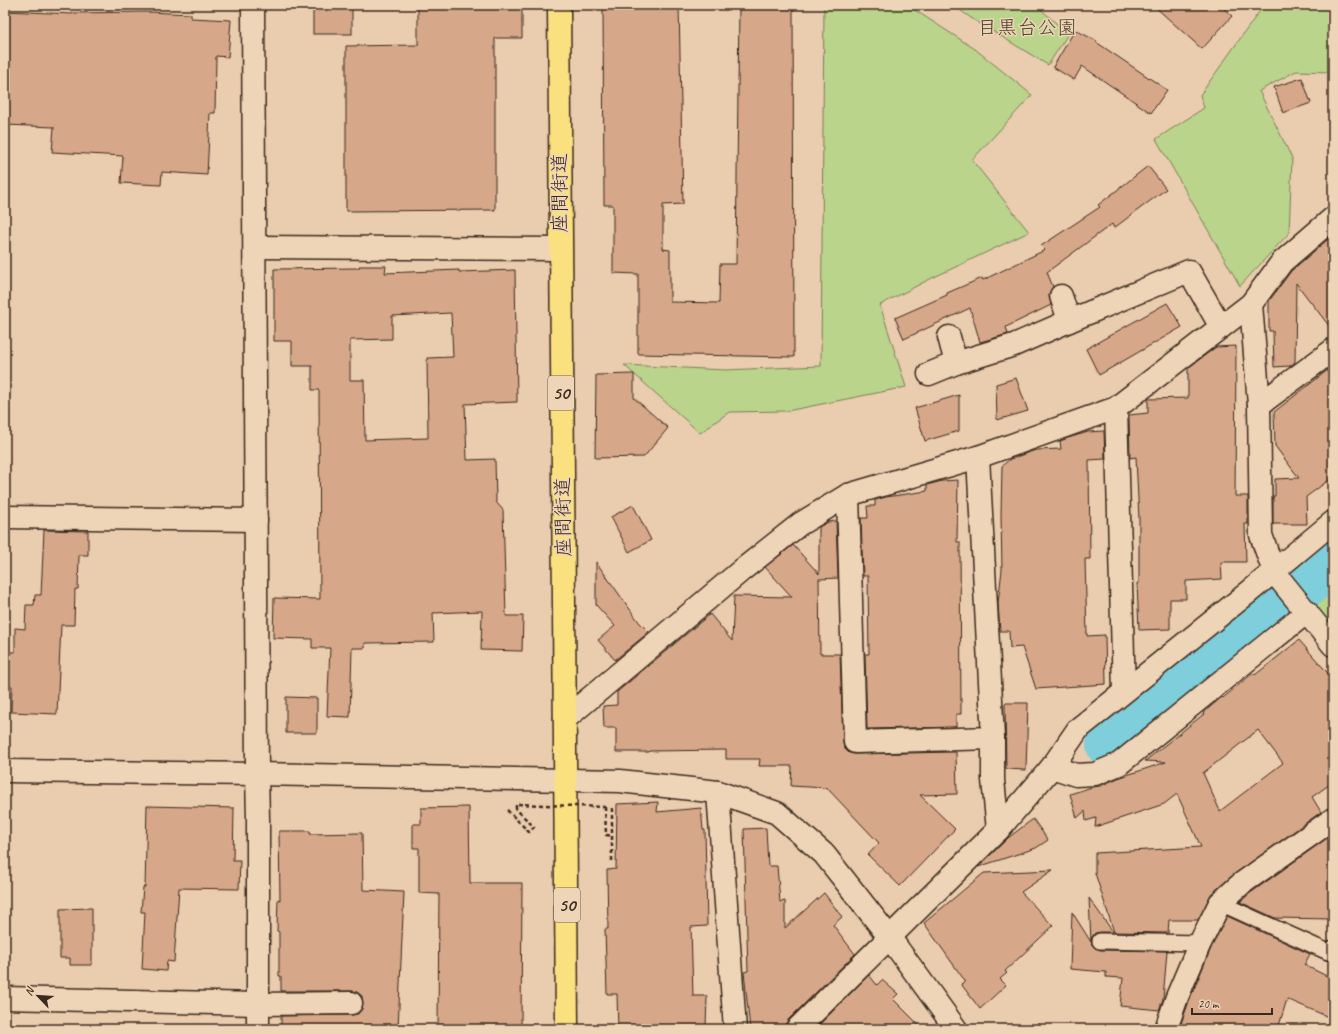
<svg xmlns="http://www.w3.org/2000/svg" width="1338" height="1034" font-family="Caveat,'Klee One',sans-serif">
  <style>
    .green { fill: #bad48c; stroke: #7a7f55 }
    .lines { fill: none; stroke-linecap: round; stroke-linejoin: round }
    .river { stroke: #7fcedc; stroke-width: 48 }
    .building { fill: #d7a789; stroke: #3b2a1e; fill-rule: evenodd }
    .service-casing { stroke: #3b2a1e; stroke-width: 18 }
    .minor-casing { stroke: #3b2a1e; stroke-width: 25 }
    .tertiary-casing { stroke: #3b2a1e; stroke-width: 25 }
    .primary-casing { stroke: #3b2a1e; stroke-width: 25 }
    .path { stroke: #3b2a1e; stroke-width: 2.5; stroke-dasharray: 4 3; stroke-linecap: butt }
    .service { stroke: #efd5b7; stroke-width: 15 }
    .minor { stroke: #efd5b7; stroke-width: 22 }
    .tertiary { stroke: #efd5b7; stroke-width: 22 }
    .primary { stroke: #fbe080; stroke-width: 22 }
    .path-bridge { stroke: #3b2a1e; stroke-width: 2.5; stroke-dasharray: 4 3; stroke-linecap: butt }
    .labels { text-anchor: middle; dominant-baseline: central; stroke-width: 3; stroke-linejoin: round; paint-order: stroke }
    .shield { fill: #efd5b7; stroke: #715d4c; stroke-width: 1 }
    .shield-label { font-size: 19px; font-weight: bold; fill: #3b2a1e }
    .park-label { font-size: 20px; fill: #4e442e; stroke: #efd5b7 }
    .street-label { font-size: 20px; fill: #3b2a1e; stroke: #efd5b7 }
  </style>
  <rect width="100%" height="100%" fill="#eaccae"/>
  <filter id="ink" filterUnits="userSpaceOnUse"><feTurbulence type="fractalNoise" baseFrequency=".025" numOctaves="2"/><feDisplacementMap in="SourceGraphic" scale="8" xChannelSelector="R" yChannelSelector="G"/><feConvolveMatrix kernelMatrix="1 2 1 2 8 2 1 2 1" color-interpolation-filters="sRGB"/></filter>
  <g filter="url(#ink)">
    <g class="green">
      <polygon points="824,5 907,5 975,49 1032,95 972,160 1029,232 928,280 880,305 906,387 787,411 729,412 700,433 624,365 725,370 821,366"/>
      <polygon points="953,5 1036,5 1068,34 1048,65 971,18"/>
      <polygon points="1264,5 1333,5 1333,72 1296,71 1259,91 1292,158 1289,233 1240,286 1156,139 1204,108 1200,95"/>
      <polygon points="1333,587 1333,638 1308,607"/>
    </g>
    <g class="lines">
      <polyline class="river" points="1110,745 1333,561"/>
    </g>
    <g class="building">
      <rect x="313" y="5" width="39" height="29"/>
      <polygon points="418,5 522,5 522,38 495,38 495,210 346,211 346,46 418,45"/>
      <polygon points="603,5 679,5 683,204 663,205 663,249 670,250 670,302 719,303 720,264 736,264 739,5 793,5 794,357 638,354 638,274 613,273 613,205 604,205"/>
      <polygon points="1153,5 1220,5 1232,16 1202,49"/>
      <polygon points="5,11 73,14 73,13 149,12 191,14 191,18 231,20 228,57 216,56 215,113 210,113 207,175 162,172 161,185 121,183 123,156 52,152 54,127 5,125"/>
      <polygon points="1075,30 1097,41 1096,42 1167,90 1151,113 1082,66 1074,80 1053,67"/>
      <polygon points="1302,78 1311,103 1283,113 1274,87"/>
      <polygon points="1148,166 1166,189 1114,228 1112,224 1047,272 1053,287 1049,294 1051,305 1006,327 1008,334 980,342 970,308 904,339 895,318 947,295 947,293 982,278 983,280 1045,250 1041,246 1100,207 1098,205"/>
      <polygon points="1333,235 1333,331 1296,283 1295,362 1290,366 1274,367 1273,331 1269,331 1269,301 1291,271"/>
      <path d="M359,266H386L385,273L459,270V272L515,270L517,402L465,404L467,460L495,459L496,502L503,510L506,616H523L522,651L481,650L482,611L433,613L434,642L365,643V648H352L350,717L327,716L330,648H312V639L273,638L274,598L320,599L319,390H312V366H292V341H274V269L359,268ZM451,313L453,357L427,358L428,438L365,440L364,380H350V340L392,339V316Z"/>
      <polygon points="1167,303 1182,327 1099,375 1086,349"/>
      <polygon points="1236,346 1235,496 1248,496 1248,524 1245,524 1246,562 1221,562 1222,579 1186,581 1186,599 1170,599 1170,629 1139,630 1137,583 1139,583 1139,519 1136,457 1130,458 1129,415 1148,413 1148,399 1188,398 1188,368 1216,347"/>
      <polygon points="1333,366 1333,477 1306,497 1307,524 1273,524 1273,496 1275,496 1275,479 1299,478 1275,446 1274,412"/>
      <polygon points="634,374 634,398 668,428 644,457 595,458 596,375"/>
      <polygon points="1016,378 1028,411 997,420 996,384"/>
      <polygon points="959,395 959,431 925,441 915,408"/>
      <polygon points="1104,431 1105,459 1089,460 1090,559 1085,559 1087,636 1105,635 1106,684 1036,689 1022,647 1010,648 1009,631 1000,631 998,603 1002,570 1001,516 1002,466 1010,459 1036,450 1061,449 1060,441 1068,438 1088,432"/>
      <polygon points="958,480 957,542 960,542 961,714 956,714 956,727 867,729 865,654 869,654 868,576 863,576 861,518 868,518 867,506 875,506 875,500 886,497 927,491 927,485 942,481"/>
      <polygon points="633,505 651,540 629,552 611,517"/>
      <polygon points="836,521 838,578 819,579 820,654 840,654 843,742 844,748 849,753 855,754 956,752 957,794 920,795 955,829 900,886 868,855 879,843 827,788 791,786 792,766 759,766 760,759 726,759 726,750 649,751 649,752 616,752 616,728 604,728 603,706 617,705 617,692 710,614 732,641 734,596 792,597 765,567 793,545 819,574 819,527 828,522"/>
      <polygon points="44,530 88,531 88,555 79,555 78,589 75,589 74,625 61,625 57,714 11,712 12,686 5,686 5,652 15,652 15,628 25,629 26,605 34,605 35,595 41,595"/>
      <polygon points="596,562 639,622 649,632 615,660 598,640 615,626 596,605"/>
      <path d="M1299,640L1333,679V782L1312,797L1321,812L1233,875L1211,894L1198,920H1169L1168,933L1114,932L1095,873V853L1201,847L1177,794L1164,804L1095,827L1096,818L1086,821L1085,811L1077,818L1070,794L1092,787L1100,786L1118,778L1166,762L1145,761L1204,714L1203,713L1222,697L1223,698L1253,673L1255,675ZM1258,730L1283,763L1220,811L1203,773Z"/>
      <polygon points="286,697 317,698 317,733 286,733"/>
      <polygon points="1005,703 1028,703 1026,770 1006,769"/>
      <polygon points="658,802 657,812 701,808 703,830 705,830 707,926 691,927 693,996 707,996 706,1026 696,1026 697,1029 618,1029 617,994 607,994 605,929 608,929 607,870 616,869 617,804"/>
      <polygon points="147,806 234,808 233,860 240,860 239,889 179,888 174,962 167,961 166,971 142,969 145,912 141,912 143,887 145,887"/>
      <polygon points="469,807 470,883 522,883 521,1029 438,1029 439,894 419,893 419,848 413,848 413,824 421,824 421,808"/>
      <polygon points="1033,819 1048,840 1036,848 978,867 1008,838"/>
      <polygon points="766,828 768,866 777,866 780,902 785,901 785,928 824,893 842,917 833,925 855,954 788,1020 785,1025 785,1029 750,1029 744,972 748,971 744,829"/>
      <polygon points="279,831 310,831 310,834 362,833 363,890 404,892 398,1029 281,1029 281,1016 352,1015 358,1014 362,1009 363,1003 362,996 357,992 351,991 281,991 281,976 279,976 279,932 277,931 278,899 280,900"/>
      <polygon points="1333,834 1333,919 1275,918 1240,902 1249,894"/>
      <polygon points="1053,870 1021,892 1053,926 1005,971 1007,973 1000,979 1006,985 980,1009 961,984 965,981 924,923 984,873"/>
      <polygon points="1089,898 1113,932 1100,932 1095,933 1092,937 1091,940 1092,945 1095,948 1100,950 1167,951 1163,999 1159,1010 1120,1006 1123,978 1106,977 1106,972 1070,969 1072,912 1091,942"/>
      <polygon points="92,908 92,965 70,965 70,958 60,958 60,909"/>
      <polygon points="1227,916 1310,954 1304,965 1333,979 1333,1019 1287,999 1278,1029 1179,1029 1191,996 1211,948"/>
      <polygon points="869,975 877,985 882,980 898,994 893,999 923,1029 815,1029"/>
    </g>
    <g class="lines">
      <g class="service-casing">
        <g id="service">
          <polyline points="1220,903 1328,952 1333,948"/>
          <polyline points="1100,941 1200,943"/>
        </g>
      </g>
      <g class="minor-casing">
        <g id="minor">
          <polyline points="253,5 257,774 258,819 258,1029"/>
          <polyline points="255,247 560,249"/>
          <polyline points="1061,296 1069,321"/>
          <polyline points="1251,304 1259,405 1261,535 1274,572 1333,645"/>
          <polyline points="949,337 956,363"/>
          <polyline points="929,374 956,363 1014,345 1069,321 1189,271 1221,327"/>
          <polyline points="1259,405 1333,350"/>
          <polyline points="1116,408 1124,691"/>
          <polyline points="978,457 993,738 993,780 998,830"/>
          <polyline points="848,495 855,742 993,738"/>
          <polyline points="5,517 256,520"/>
          <polyline points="565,719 742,570 800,524 848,495 978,457 1116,408 1251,304 1282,262 1333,218"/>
          <polyline points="1052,767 1076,775 1095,774 1119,764 1307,612"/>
          <polyline points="718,792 735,1029"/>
          <polyline points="890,938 956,1029"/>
          <polyline points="5,998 257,1004 351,1003"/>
          <polyline points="797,1029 998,830 1052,767 1078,729 1249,592 1333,522"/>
          <polyline points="1166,1029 1177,997 1200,943 1220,903 1241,884 1333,819"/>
        </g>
      </g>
      <g class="tertiary-casing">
        <polyline id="tertiary" points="5,771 257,774 620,781 718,792 777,813 824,854 890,938"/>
      </g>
      <g class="primary-casing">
        <path id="primary" d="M559,5C560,346 567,688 567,1029"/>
      </g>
      <g class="path">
        <polyline points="605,807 606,835 613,836"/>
        <polyline points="507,810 529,832 534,827 516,809"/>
        <polyline points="612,861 612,807"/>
      </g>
      <use href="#service" class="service"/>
      <use href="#minor" class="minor"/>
      <use href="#tertiary" class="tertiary"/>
      <use href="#primary" class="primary"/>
      <polyline class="path-bridge" points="516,809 516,804 605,807"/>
    </g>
  </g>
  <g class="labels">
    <g class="shield">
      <rect x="548" y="376" width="26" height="34" rx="3"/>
      <rect x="554" y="888" width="26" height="34" rx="3"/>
    </g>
    <g class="shield-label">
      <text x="561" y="393">50</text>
      <text x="567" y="905">50</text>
    </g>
    <g class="park-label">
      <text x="1027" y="27">目黒台公園</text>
    </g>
    <g class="street-label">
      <text transform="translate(559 193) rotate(-90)">座間街道</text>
      <text transform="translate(563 517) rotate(-91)">座間街道</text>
    </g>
  </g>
  <rect width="1338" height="1034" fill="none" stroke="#efd5b7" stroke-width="20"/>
  <rect x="10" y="10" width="1318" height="1014" fill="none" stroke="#3b2a1e" stroke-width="1.5" filter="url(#ink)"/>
  <g transform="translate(38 996) rotate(295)" stroke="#efd5b7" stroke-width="3" paint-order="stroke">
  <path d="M0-3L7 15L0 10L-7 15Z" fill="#3b2a1e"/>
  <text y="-6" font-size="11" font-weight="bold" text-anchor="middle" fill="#3b2a1e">N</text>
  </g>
  <path d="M1192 1008v6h80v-6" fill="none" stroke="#3b2a1e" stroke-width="2"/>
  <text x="1198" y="1008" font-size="12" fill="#3b2a1e" stroke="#efd5b7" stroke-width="3" paint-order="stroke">20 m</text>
</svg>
